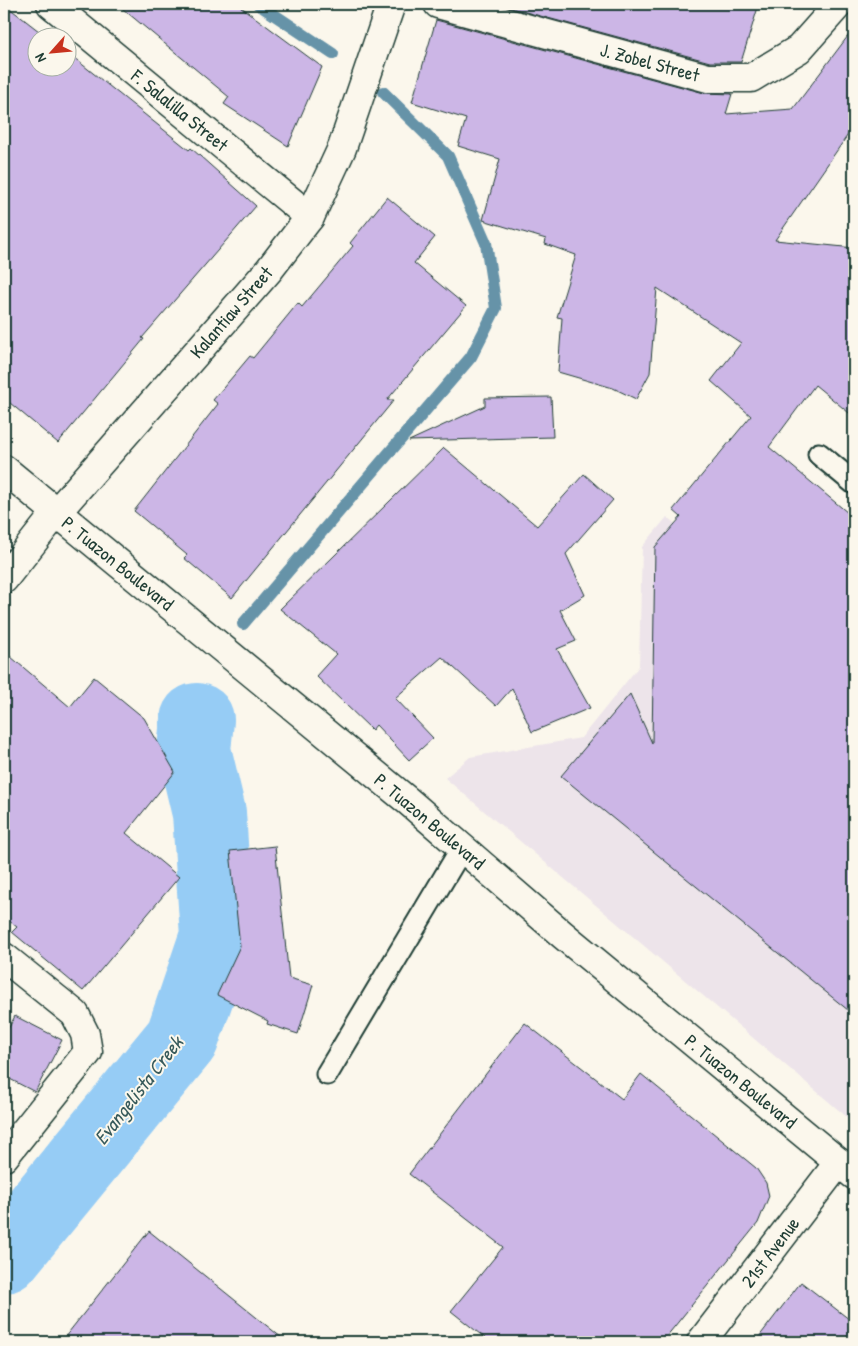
<svg xmlns="http://www.w3.org/2000/svg" width="858" height="1346" font-family="'Patrick Hand',sans-serif">
  <style>
    .built { fill: #ede4ea }
    .lines { fill: none; stroke-linecap: round; stroke-linejoin: round }
    .stream { stroke: #6693a8; stroke-width: 12 }
    .river { stroke: #96ccf5; stroke-width: 74 }
    .building { fill: #ccb6e6; stroke: #1f3d34 }
    .service-casing { stroke: #1f3d34; stroke-width: 25 }
    .minor-casing { stroke: #1f3d34; stroke-width: 31 }
    .tertiary-casing { stroke: #1f3d34; stroke-width: 31 }
    .secondary-casing { stroke: #1f3d34; stroke-width: 31 }
    .service { stroke: #fbf7ec; stroke-width: 21 }
    .minor { stroke: #fbf7ec; stroke-width: 28 }
    .tertiary { stroke: #fbf7ec; stroke-width: 28 }
    .secondary { stroke: #fbf7ec; stroke-width: 28 }
    .labels { text-anchor: middle; dominant-baseline: central; stroke-width: 4; stroke-linejoin: round; paint-order: stroke }
    .street-label { font-size: 19px; fill: #1f3d34; stroke: #fbf7ec }
    .water-label { font-size: 20px; font-style: italic; fill: #375a5b; stroke: #fbf7ec }
  </style>
  <rect width="100%" height="100%" fill="#fbf7ec"/>
  <filter id="ink" filterUnits="userSpaceOnUse"><feTurbulence type="fractalNoise" baseFrequency=".02" numOctaves="2"/><feDisplacementMap in="SourceGraphic" scale="10" xChannelSelector="R" yChannelSelector="G"/><feConvolveMatrix kernelMatrix="1 2 1 2 8 2 1 2 1" color-interpolation-filters="sRGB"/></filter>
  <g filter="url(#ink)">
    <polygon class="built" points="667,517 854,673 854,1123 445,778 470,757 581,738 639,666 642,547"/>
    <g class="lines">
      <g class="stream">
        <polyline points="258,4 333,54"/>
        <polyline points="243,624 471,357 496,308 486,243 448,156 383,92"/>
      </g>
      <polyline class="river" points="4,1256 182,1039 217,936 209,813 194,750 197,720"/>
    </g>
    <g class="building">
      <polygon points="4,4 48,38 38,38 38,68 68,68 68,53 189,150 191,148 256,206 142,338 144,339 58,443 4,398"/>
      <polygon points="117,4 237,4 322,67 288,146 224,104 229,97"/>
      <polygon points="496,4 759,4 741,62 710,62"/>
      <polygon points="436,20 704,93 732,94 726,114 793,109 854,28 854,126 775,240 854,248 854,417 815,385 769,447 854,518 854,1015 561,776 630,694 652,743 655,547 681,517 673,510 751,416 711,381 741,343 657,288 650,373 636,399 613,388 558,372 562,318 557,317 576,255 545,244 546,239 483,220 500,159 458,146 466,119 412,102"/>
      <polygon points="387,197 435,237 414,263 466,306 387,400 394,400 232,598 184,558 187,555 134,511 218,404 213,400 250,356 253,358 298,303 302,307 353,246 350,243"/>
      <polygon points="551,397 553,437 409,441 485,406 485,398"/>
      <polygon points="444,448 537,526 584,474 613,500 566,554 585,595 560,610 576,641 557,649 590,708 532,732 512,688 496,706 442,657 395,698 433,738 409,760 376,725 372,730 316,676 336,654 280,609"/>
      <polygon points="4,651 70,707 94,677 144,718 175,772 126,833 179,877 83,991 12,932 17,927 4,917"/>
      <polygon points="275,846 289,978 313,985 298,1034 267,1024 268,1021 217,995 240,946 230,851"/>
      <polygon points="15,1016 62,1040 35,1092 4,1076 4,1037"/>
      <polygon points="525,1023 622,1099 641,1074 756,1168 766,1183 769,1196 758,1223 662,1342 490,1342 451,1311 503,1247 409,1174"/>
      <polygon points="149,1231 287,1342 61,1342"/>
      <polygon points="801,1282 854,1323 854,1342 755,1342"/>
    </g>
    <g class="lines">
      <g class="service-casing">
        <g id="service">
          <polyline points="819,454 854,483"/>
          <polyline points="327,1074 462,848"/>
        </g>
      </g>
      <g class="minor-casing">
        <g id="minor">
          <polyline points="51,4 310,217"/>
          <polyline points="438,4 708,78 751,78 799,49 839,4"/>
          <polyline points="4,579 56,513"/>
          <polyline points="4,957 75,1014 85,1034 88,1052 4,1157"/>
          <polyline points="701,1342 839,1162"/>
        </g>
      </g>
      <g class="tertiary-casing">
        <polyline id="tertiary" points="56,513 269,270 310,217 342,148 391,4"/>
      </g>
      <g class="secondary-casing">
        <polyline id="secondary" points="4,469 408,801 563,935 854,1175"/>
      </g>
      <use href="#service" class="service"/>
      <use href="#minor" class="minor"/>
      <use href="#tertiary" class="tertiary"/>
      <use href="#secondary" class="secondary"/>
    </g>
  </g>
  <g class="labels">
    <g class="street-label">
      <text transform="translate(650 62) rotate(15)">J. Zobel Street</text>
      <text transform="translate(180 110) rotate(39)">F. Salalilla Street</text>
      <text transform="translate(231 312) rotate(-49)">Kalantiaw Street</text>
      <text transform="translate(118 563) rotate(39)">P. Tuazon Boulevard</text>
      <text transform="translate(430 821) rotate(40)">P. Tuazon Boulevard</text>
      <text transform="translate(741 1081) rotate(39)">P. Tuazon Boulevard</text>
      <text transform="translate(770 1252) rotate(-53)">21st Avenue</text>
    </g>
    <g class="water-label">
      <text transform="translate(138 1090) rotate(-52)">Evangelista Creek</text>
    </g>
  </g>
  <rect width="858" height="1346" fill="none" stroke="#fbf7ec" stroke-width="20"/>
  <rect x="10" y="10" width="838" height="1326" fill="none" stroke="#1f3d34" stroke-width="2" filter="url(#ink)"/>
  <g transform="translate(52 52) rotate(243)"><circle r="24" fill="#fbf7ec" stroke="#a3ada2"/>
  <path d="M0-4L9 19L0 12L-9 19Z" fill="#c8321e"/>
  <text y="-8" font-size="14" font-weight="bold" text-anchor="middle" fill="#1f3d34">N</text>
  </g>
</svg>
